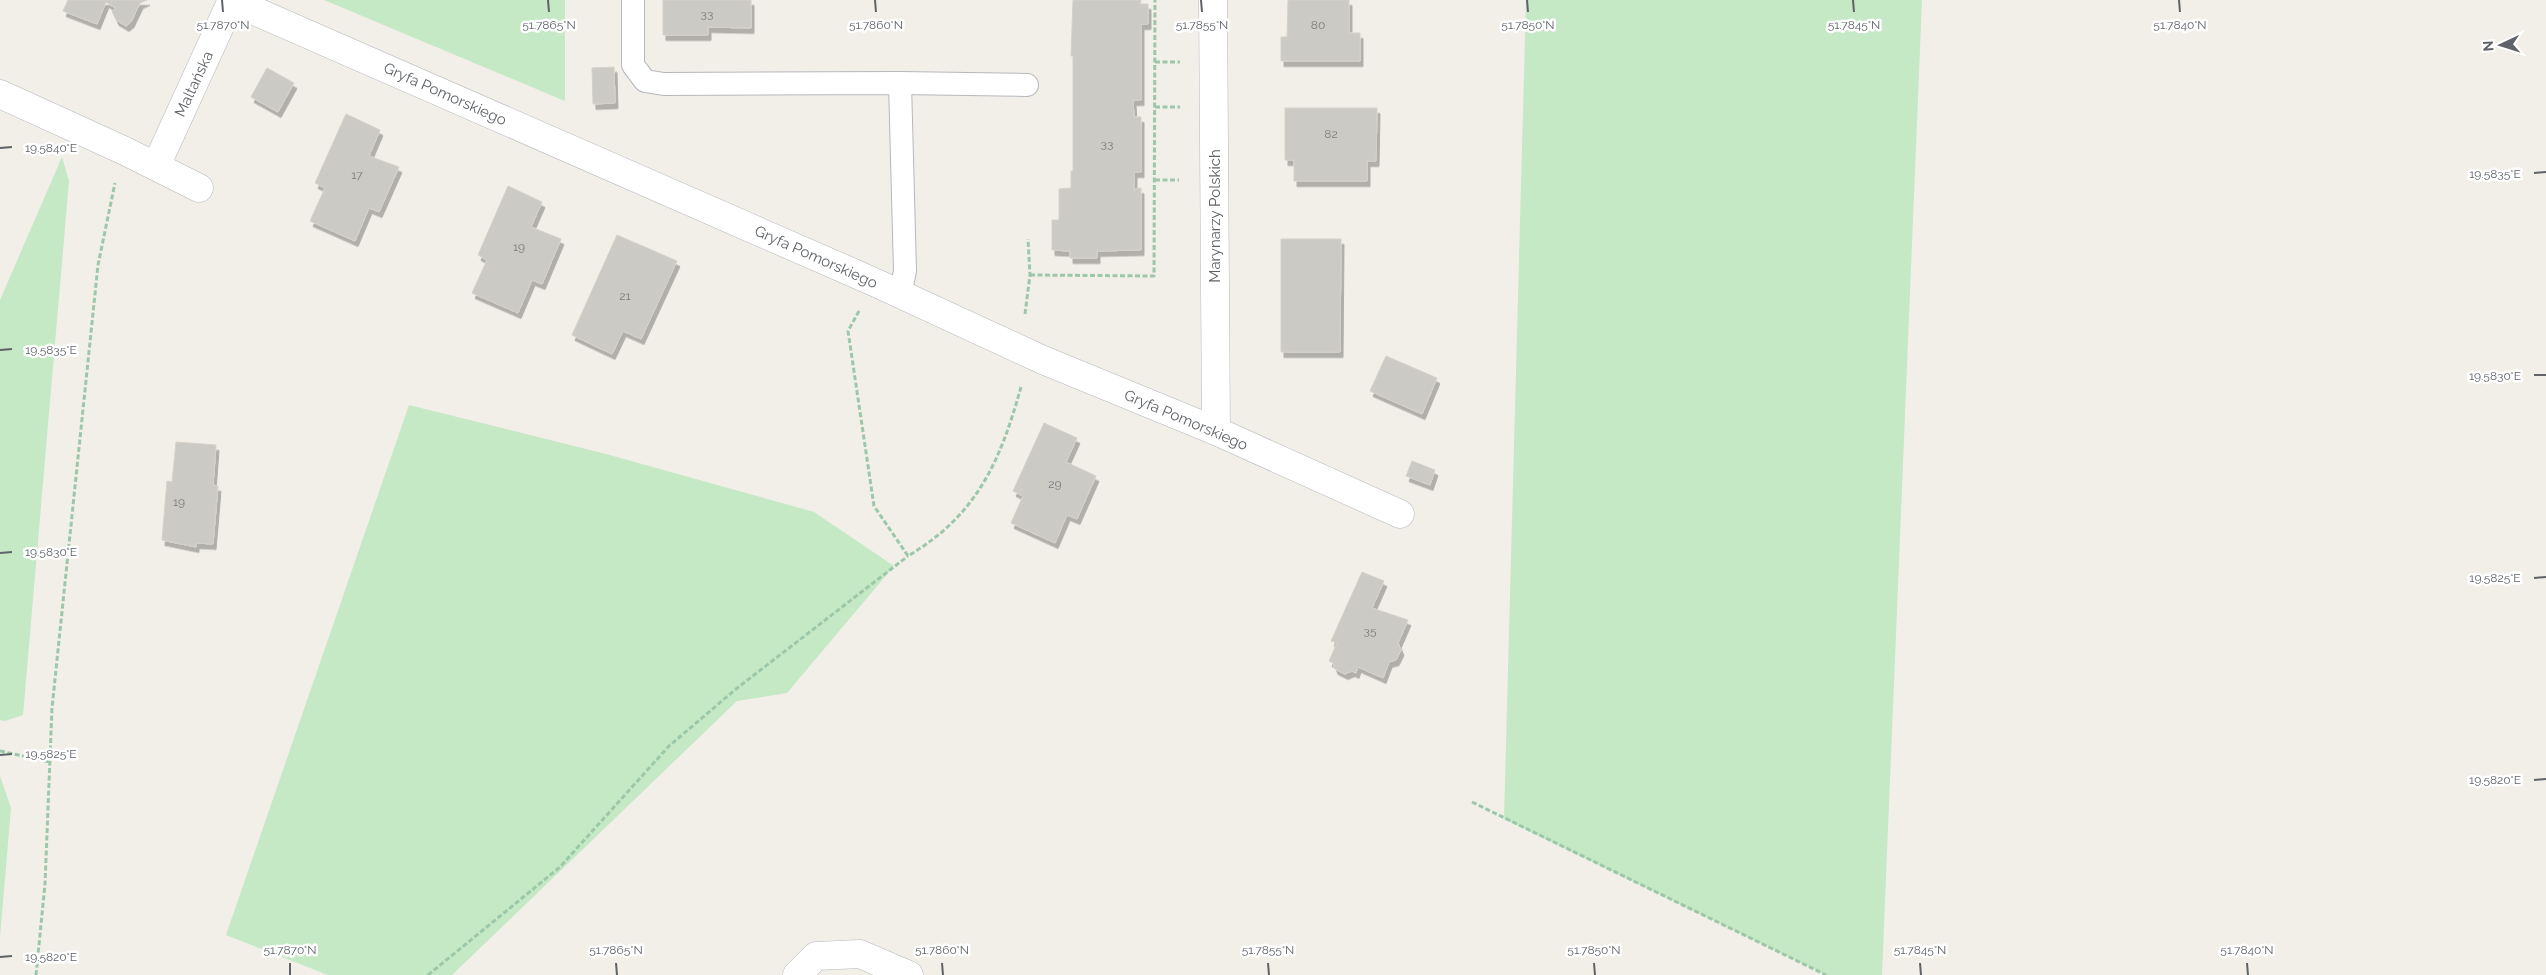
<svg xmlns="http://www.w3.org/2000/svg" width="2546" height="975" font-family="Raleway,sans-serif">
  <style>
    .green { fill: #c5e8c5 }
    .building { fill: #cccac5; stroke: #d6d1c6; filter: url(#shadow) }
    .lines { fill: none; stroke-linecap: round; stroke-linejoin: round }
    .lane-casing { stroke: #b5b8bc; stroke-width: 24 }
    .street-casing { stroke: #b5b8bc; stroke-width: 29 }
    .path { stroke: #9cc7a9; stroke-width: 3; stroke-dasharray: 5 2.5; stroke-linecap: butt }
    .lane { stroke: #fff; stroke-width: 22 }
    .street { stroke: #fff; stroke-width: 28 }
    .ticks { fill: none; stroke: #5f6368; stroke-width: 2 }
    .labels { text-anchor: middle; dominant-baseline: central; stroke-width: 5; stroke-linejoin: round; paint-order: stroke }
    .number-label { font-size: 12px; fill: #7a7d7f }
    .street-label { font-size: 15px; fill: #5f6368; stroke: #fff }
    .ticks-label { font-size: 12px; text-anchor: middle; fill: #5f6368; stroke: #fff; stroke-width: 5; stroke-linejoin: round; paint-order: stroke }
  </style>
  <defs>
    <filter id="shadow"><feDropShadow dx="3" dy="5.5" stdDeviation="0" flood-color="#0004"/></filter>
  </defs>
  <rect width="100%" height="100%" fill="#f1efe8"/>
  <g class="green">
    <polygon points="324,0 565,0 565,101"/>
    <polygon points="1526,0 1922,0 1882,975 1826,975 1504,819"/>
    <polygon points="62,157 69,181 23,715 5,721 0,720 0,300"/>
    <polygon points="409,405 606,454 814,512 894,566 787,693 737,701 452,975 328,975 226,935"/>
    <polygon points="0,776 11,808 0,937"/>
  </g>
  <g class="building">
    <polygon points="68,0 147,0 140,3 131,22 126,26 116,20 112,11 115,8 106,2 97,24 63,11"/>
    <polygon points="663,0 751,0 751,28 708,27 708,35 663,35"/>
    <polygon points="1073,0 1141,0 1140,4 1148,4 1148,24 1141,24 1141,100 1133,100 1134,117 1141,117 1141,172 1134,172 1134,189 1141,188 1141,250 1097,251 1097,258 1070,258 1070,251 1052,250 1052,220 1059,220 1059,189 1071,188 1071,171 1073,171 1073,56 1071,56"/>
    <polygon points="1288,0 1349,0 1349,33 1360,33 1360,61 1281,61 1281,37 1287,37"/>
    <polygon points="614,67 615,103 593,104 592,68"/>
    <polygon points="267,68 294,83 278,112 251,97"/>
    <polygon points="1285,108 1377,108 1376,161 1367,161 1367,181 1294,181 1294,160 1285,160"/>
    <polygon points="346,114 380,130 369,156 399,167 379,212 369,208 355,241 310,221 325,188 315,183"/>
    <polygon points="508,186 542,202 531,227 561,239 542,284 532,280 518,313 472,293 487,260 478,255"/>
    <polygon points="617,235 677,261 641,339 623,331 612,354 572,335"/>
    <polygon points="1281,239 1341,239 1340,352 1281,352"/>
    <polygon points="1386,356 1437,378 1422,414 1370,391"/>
    <polygon points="1044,423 1077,438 1066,462 1096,476 1077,519 1067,515 1055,543 1011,523 1023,496 1013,491"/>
    <polygon points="176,442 216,445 213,485 218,486 213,544 196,543 196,547 162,540 167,481 172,482"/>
    <polygon points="1412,461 1435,470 1430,485 1406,476"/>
    <polygon points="1362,572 1384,581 1372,608 1408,620 1398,643 1401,650 1396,660 1389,662 1383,678 1358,667 1356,673 1352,671 1345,674 1335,669 1333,663 1329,661 1337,643 1331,641"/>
  </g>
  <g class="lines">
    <g class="lane-casing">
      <g id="lane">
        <polyline points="633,0 633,65 645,81 664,84 900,83 905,271 900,295"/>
        <polyline points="900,83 1027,85"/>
      </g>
    </g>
    <g class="street-casing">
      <g id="street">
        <polyline points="1213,0 1216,431"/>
        <polyline points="232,1 874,282 1043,360 1216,431 1400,514"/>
        <polyline points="0,94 125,151 199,188"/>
        <polyline points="156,166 232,0"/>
        <polyline points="797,975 816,956 860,954 909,975"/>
      </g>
    </g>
    <g class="path">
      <polyline points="1155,62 1180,62"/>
      <polyline points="1155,107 1180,107"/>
      <polyline points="1155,180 1179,180"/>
      <polyline points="1030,275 1154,276 1155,0"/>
      <path d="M859,311L848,331L874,506L908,556C977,515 1000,462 1021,387"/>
      <polyline points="1025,314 1030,275 1028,239"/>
      <polyline points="0,751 50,762"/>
      <polyline points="1472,802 1826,975"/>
      <polyline points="36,975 45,884 52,708 98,265 115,183"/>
      <polyline points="428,975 560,867 669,746 736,689 908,556"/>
    </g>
    <use href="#lane" class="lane"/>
    <use href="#street" class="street"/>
  </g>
  <path class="ticks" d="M222,0L223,12M548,0L549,12M875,0L876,12M1201,0L1202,12M1527,0L1528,12M1853,0L1854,12M2179,0L2180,12M0,148L12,147M2534,173L2546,172M0,350L12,349M2534,375H2546M0,553L12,552M2534,578L2546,577M0,755L12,754M2534,780L2546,779M0,957L12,956M290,963V975M616,963L617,975M942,963L943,975M1268,963L1269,975M1594,963L1595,975M1920,963L1921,975M2247,963L2248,975"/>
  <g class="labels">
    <g class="number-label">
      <text x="707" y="14">33</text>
      <text x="1318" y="25">80</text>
      <text x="1331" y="134">82</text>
      <text x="1107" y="144">33</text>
      <text x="357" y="175">17</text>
      <text x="519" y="247">19</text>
      <text x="625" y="296">21</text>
      <text x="1055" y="484">29</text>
      <text x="179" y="502">19</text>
      <text x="1370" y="631">35</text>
    </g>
    <g class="street-label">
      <text transform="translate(194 84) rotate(-65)">Maltańska</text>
      <text transform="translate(445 94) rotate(24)">Gryfa Pomorskiego</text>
      <text transform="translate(1215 216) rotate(-90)">Marynarzy Polskich</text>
      <text transform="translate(816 257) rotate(24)">Gryfa Pomorskiego</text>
      <text transform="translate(1186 420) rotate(23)">Gryfa Pomorskiego</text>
    </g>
  </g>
  <g class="ticks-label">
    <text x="223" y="29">51.7870°N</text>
    <text x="549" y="29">51.7865°N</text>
    <text x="876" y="29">51.7860°N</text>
    <text x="1202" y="29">51.7855°N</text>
    <text x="1528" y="29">51.7850°N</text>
    <text x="1854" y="29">51.7845°N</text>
    <text x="2180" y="29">51.7840°N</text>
    <text x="51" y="152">19.5840°E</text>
    <text x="2495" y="178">19.5835°E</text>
    <text x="51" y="354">19.5835°E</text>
    <text x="2495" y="380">19.5830°E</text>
    <text x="51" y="556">19.5830°E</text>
    <text x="2495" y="582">19.5825°E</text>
    <text x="51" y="758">19.5825°E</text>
    <text x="2495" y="784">19.5820°E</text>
    <text x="290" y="954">51.7870°N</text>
    <text x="616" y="954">51.7865°N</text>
    <text x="942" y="954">51.7860°N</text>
    <text x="1268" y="954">51.7855°N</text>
    <text x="1594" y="954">51.7850°N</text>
    <text x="1920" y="954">51.7845°N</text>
    <text x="2247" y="954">51.7840°N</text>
    <text x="51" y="961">19.5820°E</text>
  </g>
  <g transform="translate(2501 45) rotate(266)" stroke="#ffffff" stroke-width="4" paint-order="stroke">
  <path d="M0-4L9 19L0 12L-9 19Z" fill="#5f6368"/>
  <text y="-8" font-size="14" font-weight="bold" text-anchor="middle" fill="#5f6368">N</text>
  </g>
</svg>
